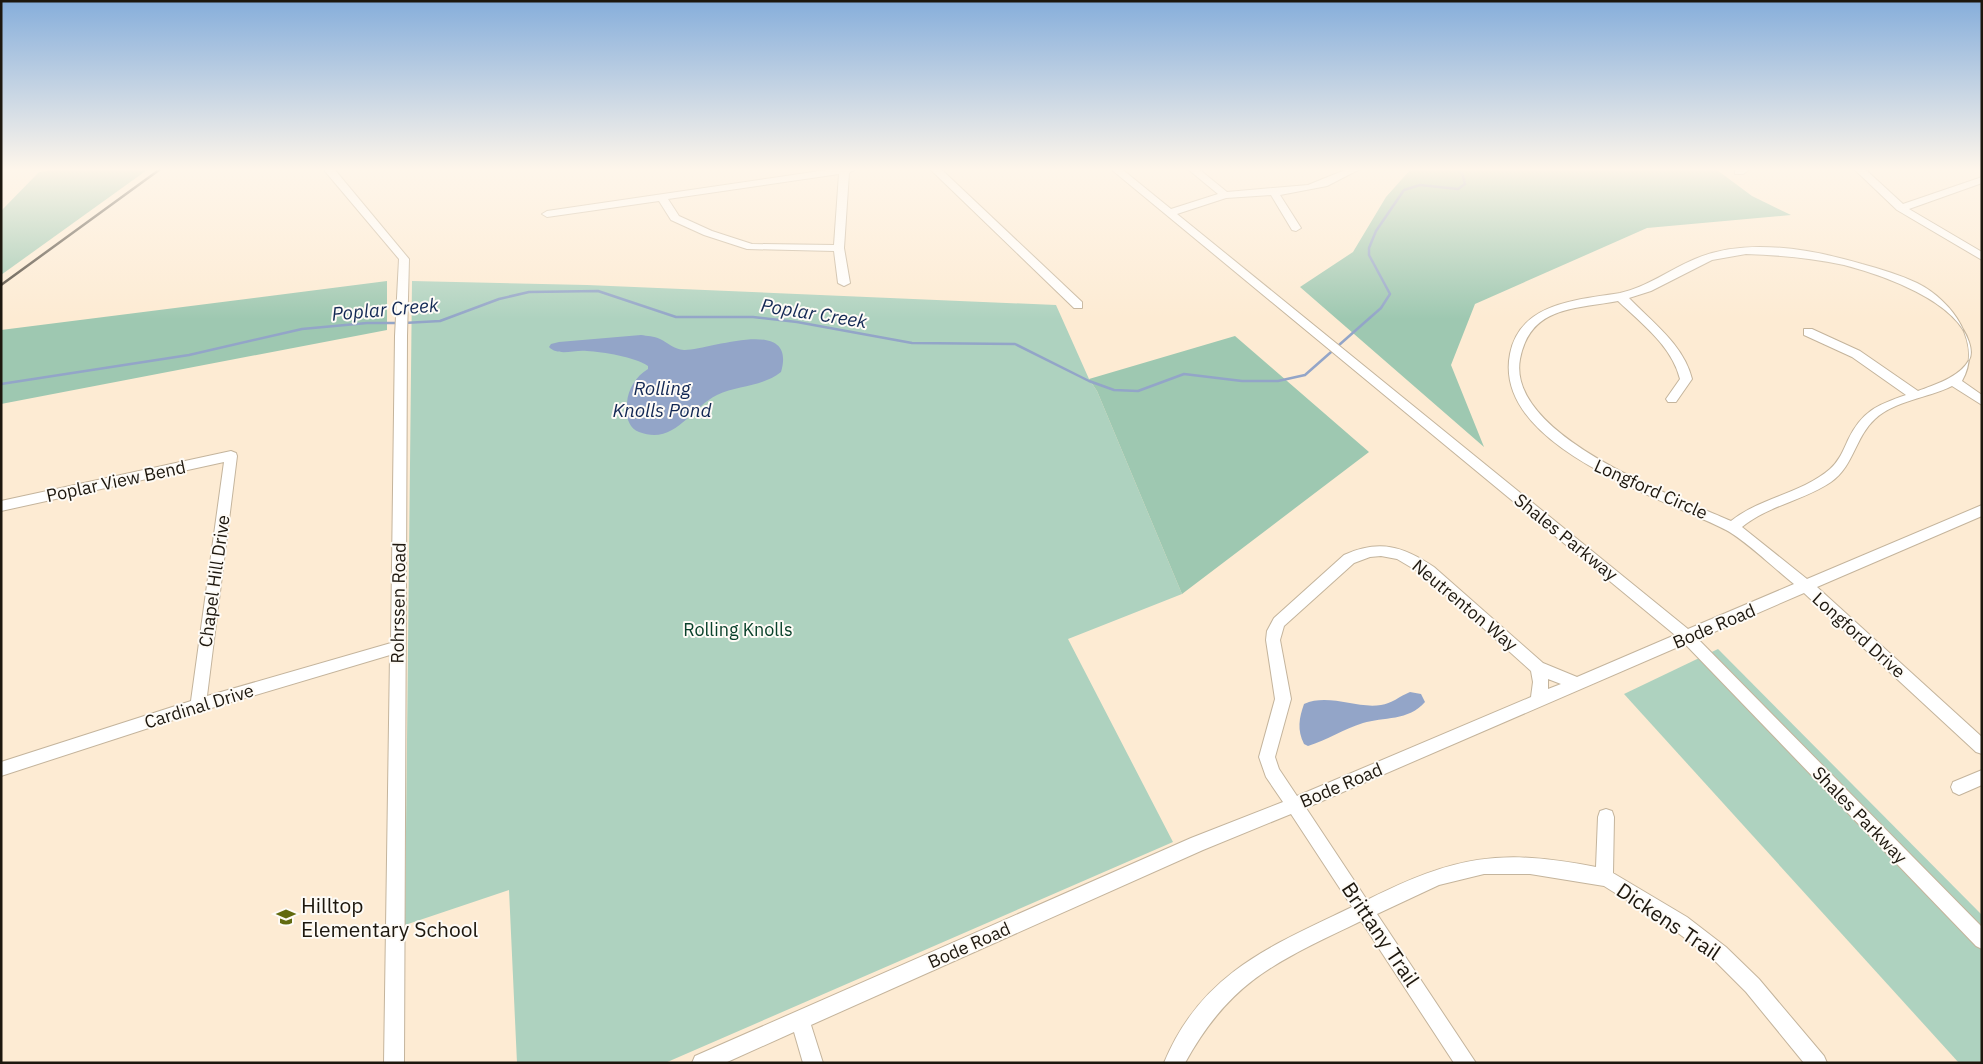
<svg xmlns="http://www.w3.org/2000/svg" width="1983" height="1064" font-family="'IBM Plex Sans',sans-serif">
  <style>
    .green { fill: #aed2bf }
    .forest { fill: #9ec8b1 }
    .water { fill: #93a5c8 }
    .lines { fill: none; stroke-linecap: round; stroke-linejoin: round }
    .stream { stroke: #93a5c8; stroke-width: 2.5 }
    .minor-casing { stroke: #c4b49c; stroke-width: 2 }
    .minor { fill: #fff; fill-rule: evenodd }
    .rail { stroke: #484034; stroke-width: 2.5 }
    .labels { text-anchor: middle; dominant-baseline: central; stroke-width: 4; stroke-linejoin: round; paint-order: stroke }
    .street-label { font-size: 18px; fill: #1d170e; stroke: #fefbf6 }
    .park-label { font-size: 18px; fill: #0a412b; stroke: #fefbf6 }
    .water-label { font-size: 19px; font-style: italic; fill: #122854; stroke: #fefbf6 }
    .near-poi-label { font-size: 21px; fill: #1d170e; stroke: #fefbf6; text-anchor: start }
    .near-street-label { font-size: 21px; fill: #1d170e; stroke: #fefbf6 }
  </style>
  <rect width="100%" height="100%" fill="#fdebd3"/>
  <g class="green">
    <polygon points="412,281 587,285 1056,305 1089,379 1097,391 1182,594 1068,639 1173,842 665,1063 517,1063 509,890 405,925"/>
    <polygon points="1718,649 1982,915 1982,1063 1959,1063 1624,694"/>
  </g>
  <g class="forest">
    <polygon points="55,170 147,170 1,275 1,211 39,172"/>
    <polygon points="1410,170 1717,170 1752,196 1791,215 1647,228 1475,304 1451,365 1484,447 1300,287 1353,252 1386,197"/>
    <polygon points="387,281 387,330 1,404 1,330"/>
    <polygon points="1235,336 1369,452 1182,594 1097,391 1089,379"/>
  </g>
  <g class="water">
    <path d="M641,335C647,336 654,336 660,339C668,343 674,349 684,350C707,351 798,314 781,372C762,387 738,385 717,395C690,408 675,446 639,432C628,428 625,414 627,403C628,389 636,376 648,369V366C635,357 603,352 587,351C575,349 559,357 549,347L551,344L559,342Z"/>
    <path d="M1410,692L1421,694L1425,702C1409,721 1383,717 1363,723C1344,729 1327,740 1308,746L1304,744C1297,730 1299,718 1304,704C1329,693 1356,709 1381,705C1391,704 1400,696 1410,692Z"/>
  </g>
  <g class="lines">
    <g class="stream">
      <polyline points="404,323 440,321 499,299 529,292 598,291 676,317 753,317 797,322 912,343 1015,344 1089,381 1114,390 1138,391 1184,374 1242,381 1278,381 1305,375 1381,308 1390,294 1369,255 1369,248 1376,231 1404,190 1420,185 1458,189 1465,184 1462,173 1458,170"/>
      <polyline points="1,384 189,355 302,329 367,323 398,323"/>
    </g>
    <g class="minor-casing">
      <g id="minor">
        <polygon points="324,170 335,170 409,259 407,336 404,1063 384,1063 390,655 198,712 1,776 1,762 191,701 224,462 1,511 1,501 231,451 236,453 237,456 207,696 391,643 395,336 399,259"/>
        <path d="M827,170H854L849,173L844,248L850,283L844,286L838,283L834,251L747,249L704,235L671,220L659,201L547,217L542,214L547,211ZM839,174L834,245L752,244L712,231L679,216L668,199Z"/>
        <polygon points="931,170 942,170 1082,302 1082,308 1074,308"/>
        <path d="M1112,170H1123L1171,209L1218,194L1189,170H1200L1227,192L1308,185L1345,170H1358L1327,186L1280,195L1301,228L1296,231L1292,230L1271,195L1226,198L1177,214L1688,629L1794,584C1775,569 1745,540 1726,530C1664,498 1492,447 1510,354C1520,302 1578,300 1620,293C1647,287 1669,270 1695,259C1745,237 1811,249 1862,264C1881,269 1900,275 1917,283C1953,301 1983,344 1962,381L1982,395V405L1952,386C1928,398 1894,401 1875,419C1855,437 1854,466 1831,482C1803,501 1769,505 1742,527L1807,579L1982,505V516L1817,587L1982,737V754L1976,752L1804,593L1698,639L1982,927V949L1976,946L1685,644L1306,808L1367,900C1455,856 1499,848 1596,867L1598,817L1600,811L1606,809L1612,811L1614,817L1613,873L1687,917L1726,947L1759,979L1824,1056L1827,1063H1804L1746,992L1713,959L1674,930L1604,886L1530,874H1484L1439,885L1377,914L1476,1063H1454L1361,921C1279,961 1231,979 1185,1063H1164C1201,973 1271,946 1352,907L1291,814L1203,850L811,1025L823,1063H803L794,1032L725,1063H692L695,1056L1191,838L1283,802L1266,777L1259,757L1275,699L1266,640L1267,631L1274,618L1344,555C1379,539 1403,546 1434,567L1543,663L1577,677L1675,635ZM1746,254C1779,255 1811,258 1844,265C1882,275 1956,300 1969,342C1971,348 1972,355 1969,360C1960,377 1934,385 1918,391L1860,351L1812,329H1804V335L1852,357L1906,395C1877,405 1862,411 1848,440C1843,451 1839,461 1830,469C1801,494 1761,497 1731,521C1677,497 1506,436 1520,359C1530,306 1575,309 1618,301C1641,323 1672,346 1680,379L1666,399L1668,402H1676L1692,379C1684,345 1652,322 1629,298L1651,291L1712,260ZM1381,556L1397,559L1424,575L1531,671L1533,682L1531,697L1297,796L1279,769L1275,757L1291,699L1280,640L1284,626L1354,563L1370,557ZM1548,679L1561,684L1548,689Z"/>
        <polygon points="1735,170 1749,170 1743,174 1735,174"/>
        <polygon points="1855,170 1866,170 1903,204 1982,177 1982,183 1909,209 1982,252 1982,260 1897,210"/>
        <polygon points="1982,770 1982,785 1959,795 1953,792 1951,787 1953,782"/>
      </g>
    </g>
    <use href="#minor" class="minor"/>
    <polyline class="rail" points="1,285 159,170"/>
  </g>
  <linearGradient id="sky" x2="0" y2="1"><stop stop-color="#86aedb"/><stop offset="0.53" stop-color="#fef6eb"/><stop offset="1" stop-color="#fef6eb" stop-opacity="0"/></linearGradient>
  <rect width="1983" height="319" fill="url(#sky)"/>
  <defs>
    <g id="school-bare" transform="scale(1.5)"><path d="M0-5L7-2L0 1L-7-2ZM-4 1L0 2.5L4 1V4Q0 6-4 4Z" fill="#616a0f" stroke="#fefbf6" stroke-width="2.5" paint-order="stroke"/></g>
  </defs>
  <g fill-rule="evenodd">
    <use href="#school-bare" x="286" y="917"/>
  </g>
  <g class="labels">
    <g class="street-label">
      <text transform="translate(116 481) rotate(-12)">Poplar View Bend</text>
      <text transform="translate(1651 489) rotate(24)">Longford Circle</text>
      <text transform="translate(1566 537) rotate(39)">Shales Parkway</text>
      <text transform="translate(214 581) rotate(-82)">Chapel Hill Drive</text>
      <text transform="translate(398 603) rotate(-89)">Rohrssen Road</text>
      <text transform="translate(1465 605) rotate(40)">Neutrenton Way</text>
      <text transform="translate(1714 626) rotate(-23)">Bode Road</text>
      <text transform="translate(1859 635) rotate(42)">Longford Drive</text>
      <text transform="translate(199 706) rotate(-17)">Cardinal Drive</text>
      <text transform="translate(1341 785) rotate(-23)">Bode Road</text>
      <text transform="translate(1860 815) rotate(46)">Shales Parkway</text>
      <text transform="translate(969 945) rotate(-24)">Bode Road</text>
    </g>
    <g class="park-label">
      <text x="738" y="629">Rolling Knolls</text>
    </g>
    <g class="water-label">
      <text transform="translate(385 309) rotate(-5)">Poplar Creek</text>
      <text transform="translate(814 313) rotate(9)">Poplar Creek</text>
      <text x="662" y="388">Rolling<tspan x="662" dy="22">Knolls Pond</tspan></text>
    </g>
    <g class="near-poi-label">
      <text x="301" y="905">Hilltop<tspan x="301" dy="24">Elementary School</tspan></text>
    </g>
    <g class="near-street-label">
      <text transform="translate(1669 921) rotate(34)">Dickens Trail</text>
      <text transform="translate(1381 934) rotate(56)">Brittany Trail</text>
    </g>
  </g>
  <rect width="1983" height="1064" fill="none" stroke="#1d170e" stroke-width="5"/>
</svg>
